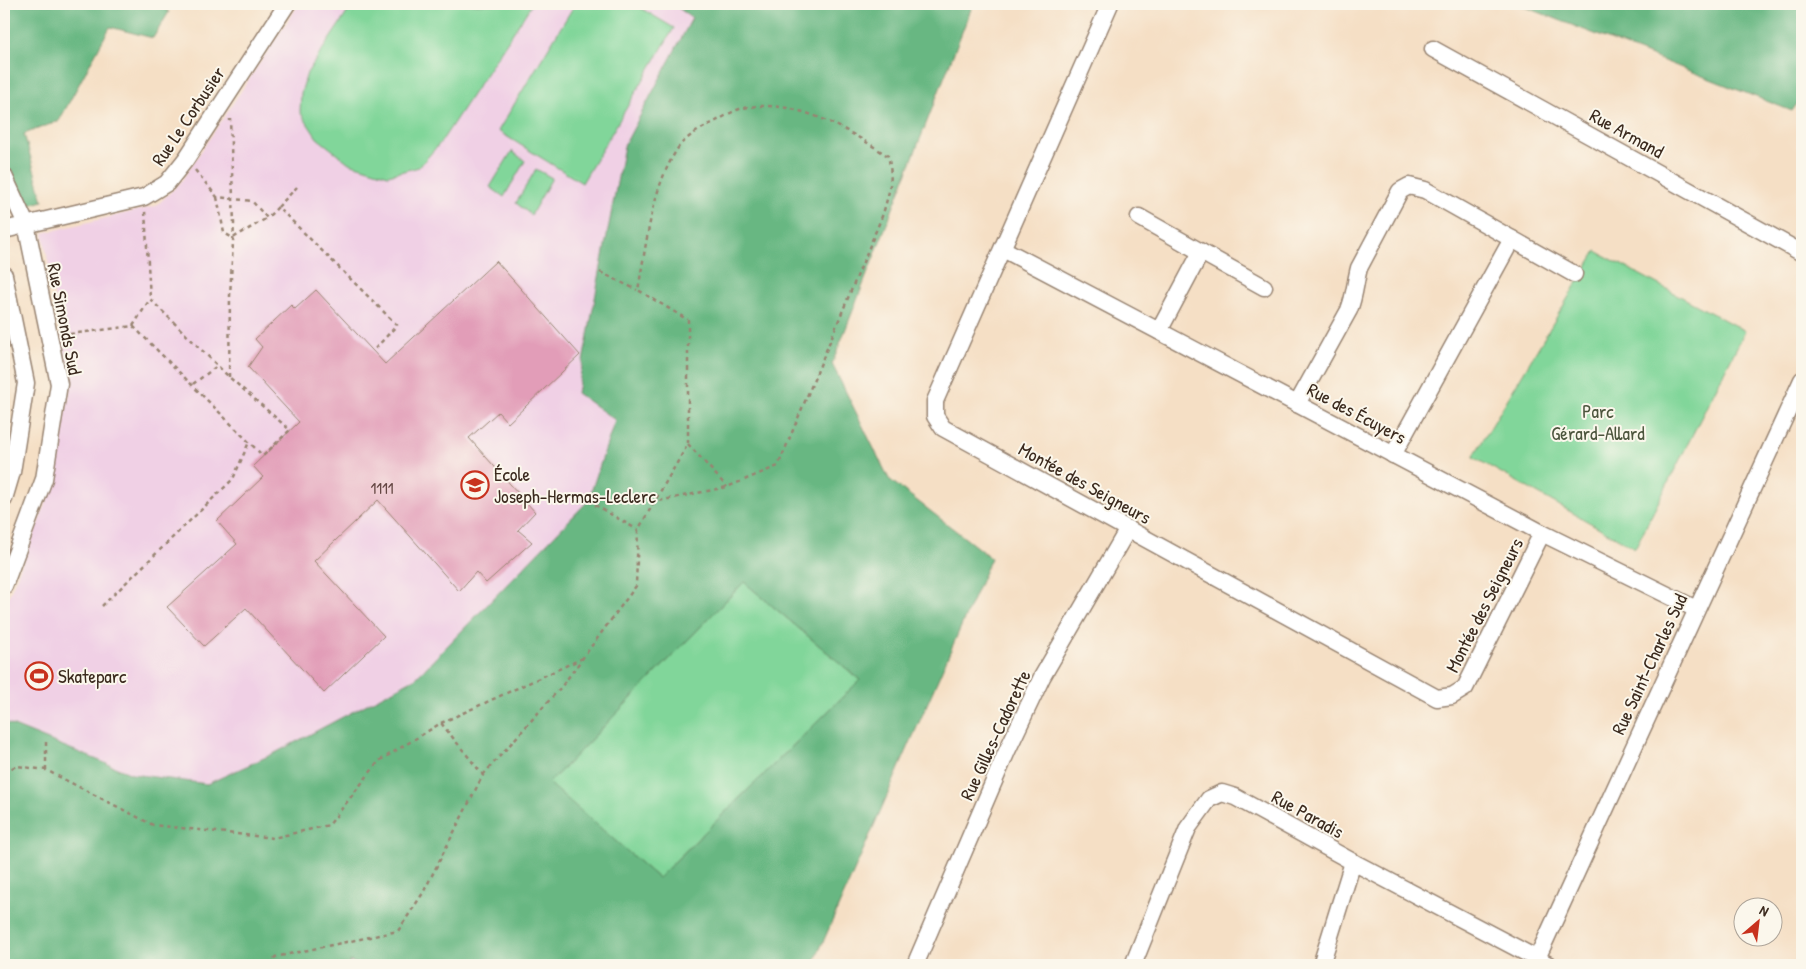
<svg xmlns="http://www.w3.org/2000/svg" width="1806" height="969" font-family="'Patrick Hand',sans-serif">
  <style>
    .built { fill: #f0d0e5 }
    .green { fill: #81d69a; stroke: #5e805c }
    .forest { fill: #68b782; stroke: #527050; fill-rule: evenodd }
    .building { fill: #e29db8 }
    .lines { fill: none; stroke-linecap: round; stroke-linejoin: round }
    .minor-casing { stroke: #988472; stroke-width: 19 }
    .path { stroke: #988472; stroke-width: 2.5; stroke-dasharray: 4 4; stroke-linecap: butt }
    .minor { stroke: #fff; stroke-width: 16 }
    .labels { text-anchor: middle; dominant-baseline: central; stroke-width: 4; stroke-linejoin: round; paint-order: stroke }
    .number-label { font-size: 16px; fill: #654744 }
    .street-label { font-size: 19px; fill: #3b2a1e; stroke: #fbf7ec }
    .park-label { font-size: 19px; fill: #4c553d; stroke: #fbf7ec }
    .poi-label { font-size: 19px; fill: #3b2a1e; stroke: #fbf7ec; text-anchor: start }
  </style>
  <rect width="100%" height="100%" fill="#fbf7ec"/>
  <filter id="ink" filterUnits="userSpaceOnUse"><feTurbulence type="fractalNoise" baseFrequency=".02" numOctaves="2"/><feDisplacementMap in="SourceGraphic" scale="10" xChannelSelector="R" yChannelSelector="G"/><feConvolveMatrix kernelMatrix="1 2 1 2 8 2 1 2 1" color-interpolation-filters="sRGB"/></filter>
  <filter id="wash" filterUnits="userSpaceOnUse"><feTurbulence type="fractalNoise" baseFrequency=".0096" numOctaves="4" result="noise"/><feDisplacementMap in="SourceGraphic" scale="20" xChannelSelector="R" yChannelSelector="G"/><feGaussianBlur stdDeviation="1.12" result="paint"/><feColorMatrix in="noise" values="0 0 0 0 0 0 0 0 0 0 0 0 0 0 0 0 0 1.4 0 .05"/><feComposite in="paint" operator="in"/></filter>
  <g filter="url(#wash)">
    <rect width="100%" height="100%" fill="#f5dfc5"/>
    <polygon class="built" points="299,4 973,4 832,364 889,479 991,558 813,965 4,965 4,608 51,491 70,388 43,233 156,206 180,183"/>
    <g class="green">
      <polygon points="353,4 532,4 441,142 419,167 388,175 349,163 317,138 300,112 301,93 307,73"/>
      <polygon points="575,4 634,4 674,28 582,183 498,131"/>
      <polygon points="512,151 525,161 504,197 490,187"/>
      <polygon points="536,169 552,178 531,215 516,203"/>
      <polygon points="1596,251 1745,331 1635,548 1473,457"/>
      <polygon points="744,582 860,680 658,878 548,784"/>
    </g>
    <g class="forest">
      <polygon points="4,4 159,4 169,12 153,38 110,27 59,121 24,134 43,201 4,213"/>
      <path d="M673,4H973L832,364L889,479L991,558L813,965H359L350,961L348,965H4V722L132,774L207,784L275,753L416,678L588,501L615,420L577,393L624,146L692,18ZM744,582L860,680L658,878L549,783Z"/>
      <polygon points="1518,4 1802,4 1802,97 1792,111"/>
    </g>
    <g id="blocks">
      <polygon class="building" points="496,261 580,355 508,423 498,412 469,438 535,512 518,530 532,542 486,583 476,572 459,591 378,500 314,561 384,636 324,693 246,608 204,646 167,607 237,544 217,521 263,477 253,466 299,422 248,367 262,347 255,339 291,305 295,309 316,290 385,364"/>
    </g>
  </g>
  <g filter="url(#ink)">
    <use href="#blocks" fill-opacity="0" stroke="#988472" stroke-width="1"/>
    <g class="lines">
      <g class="minor-casing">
        <g id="minor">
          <polyline points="1110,4 935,401 935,416 943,428 1437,698 1452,696 1465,688 1542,533"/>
          <polyline points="1433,49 1802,253"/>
          <polyline points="4,176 26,224 59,384 44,479 4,586"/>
          <polyline points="1139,217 1201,252 1159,331"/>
          <polyline points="4,230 144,197 167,183 186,159 287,4"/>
          <polyline points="1003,249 1542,533 1696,609"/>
          <polyline points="1201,252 1264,287"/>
          <polyline points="4,275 26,383 12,472 4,499"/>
          <path d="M1297,404L1349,310C1355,295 1355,283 1359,268L1400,191L1409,186L1425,190L1512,239"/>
          <polyline points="1393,455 1512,239 1574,274"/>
          <polyline points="915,965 1007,751 1042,677 1128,529"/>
          <polyline points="1133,965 1188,828 1209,799 1222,793 1235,797 1353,862 1549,965"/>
          <polyline points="1321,965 1353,862"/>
          <polyline points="1534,965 1802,380"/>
        </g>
      </g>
      <g class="path">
        <polyline points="195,170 217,197 252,201 267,218 278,207 397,325 373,351"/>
        <polyline points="217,197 224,233 233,238 267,218"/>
        <polyline points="278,207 297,187"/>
        <polyline points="600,272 637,290"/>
        <polyline points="133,326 150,299"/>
        <polyline points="62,335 133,326 263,456 290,430 229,377 150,299 145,211"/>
        <polyline points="229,377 230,296 234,224 230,119"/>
        <polyline points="193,384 217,366"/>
        <polyline points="688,444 727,487"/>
        <polyline points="588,501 638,530"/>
        <polyline points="102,606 233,479 249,442"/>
        <polyline points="441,723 583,658"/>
        <polyline points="46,770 46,739"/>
        <polyline points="4,771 17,766 46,770 153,825 273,838 329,825 379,761 441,723 483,775 423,893 398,931 275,957 271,965"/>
        <path d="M483,775L562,686L636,586L638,530L688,444V320L638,290C647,242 651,189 678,148C685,137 704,127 716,121C724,117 734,110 743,108C797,98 845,128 888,156C894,179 889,192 883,214L778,466L727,487L654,502"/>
      </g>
      <use href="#minor" class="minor"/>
    </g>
  </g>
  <defs>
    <g id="school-ring" transform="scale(1.4375)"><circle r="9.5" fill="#fbf7ec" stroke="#c8321e" stroke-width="1.5"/><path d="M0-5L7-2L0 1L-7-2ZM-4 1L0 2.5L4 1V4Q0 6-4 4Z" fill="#c8321e"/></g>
    <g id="stadium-ring" transform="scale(1.4375)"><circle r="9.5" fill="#fbf7ec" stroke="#c8321e" stroke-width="1.5"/><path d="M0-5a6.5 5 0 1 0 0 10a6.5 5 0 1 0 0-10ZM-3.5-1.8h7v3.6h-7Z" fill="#c8321e"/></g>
  </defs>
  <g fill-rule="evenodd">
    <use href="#school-ring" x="475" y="485"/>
    <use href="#stadium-ring" x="39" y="676"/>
  </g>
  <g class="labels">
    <g class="number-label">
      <text x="382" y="488">1111</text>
    </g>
    <g class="street-label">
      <text transform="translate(188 116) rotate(-56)">Rue Le Corbusier</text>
      <text transform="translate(1627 133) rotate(29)">Rue Armand</text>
      <text transform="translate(65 319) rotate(79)">Rue Simonds Sud</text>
      <text transform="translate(1357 413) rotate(28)">Rue des Écuyers</text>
      <text transform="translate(1085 483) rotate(29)">Montée des Seigneurs</text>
      <text transform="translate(1484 605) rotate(-63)">Montée des Seigneurs</text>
      <text transform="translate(1649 664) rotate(-65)">Rue Saint-Charles Sud</text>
      <text transform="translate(995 735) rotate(-65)">Rue Gilles-Cadorette</text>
      <text transform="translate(1308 814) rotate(29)">Rue Paradis</text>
    </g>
    <g class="park-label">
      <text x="1598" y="411">Parc<tspan x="1598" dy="22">Gérard-Allard</tspan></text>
    </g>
    <g class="poi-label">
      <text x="494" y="474">École<tspan x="494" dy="22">Joseph-Hermas-Leclerc</tspan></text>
      <text x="58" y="676">Skateparc</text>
    </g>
  </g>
  <rect width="1806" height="969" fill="none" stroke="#fbf7ec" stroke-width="20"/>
  <g transform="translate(1758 922) rotate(28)"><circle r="24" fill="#fbf7ec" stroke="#aea59a"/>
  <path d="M0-4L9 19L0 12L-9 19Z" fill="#c8321e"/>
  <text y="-8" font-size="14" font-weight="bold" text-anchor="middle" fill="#3b2a1e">N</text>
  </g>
</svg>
